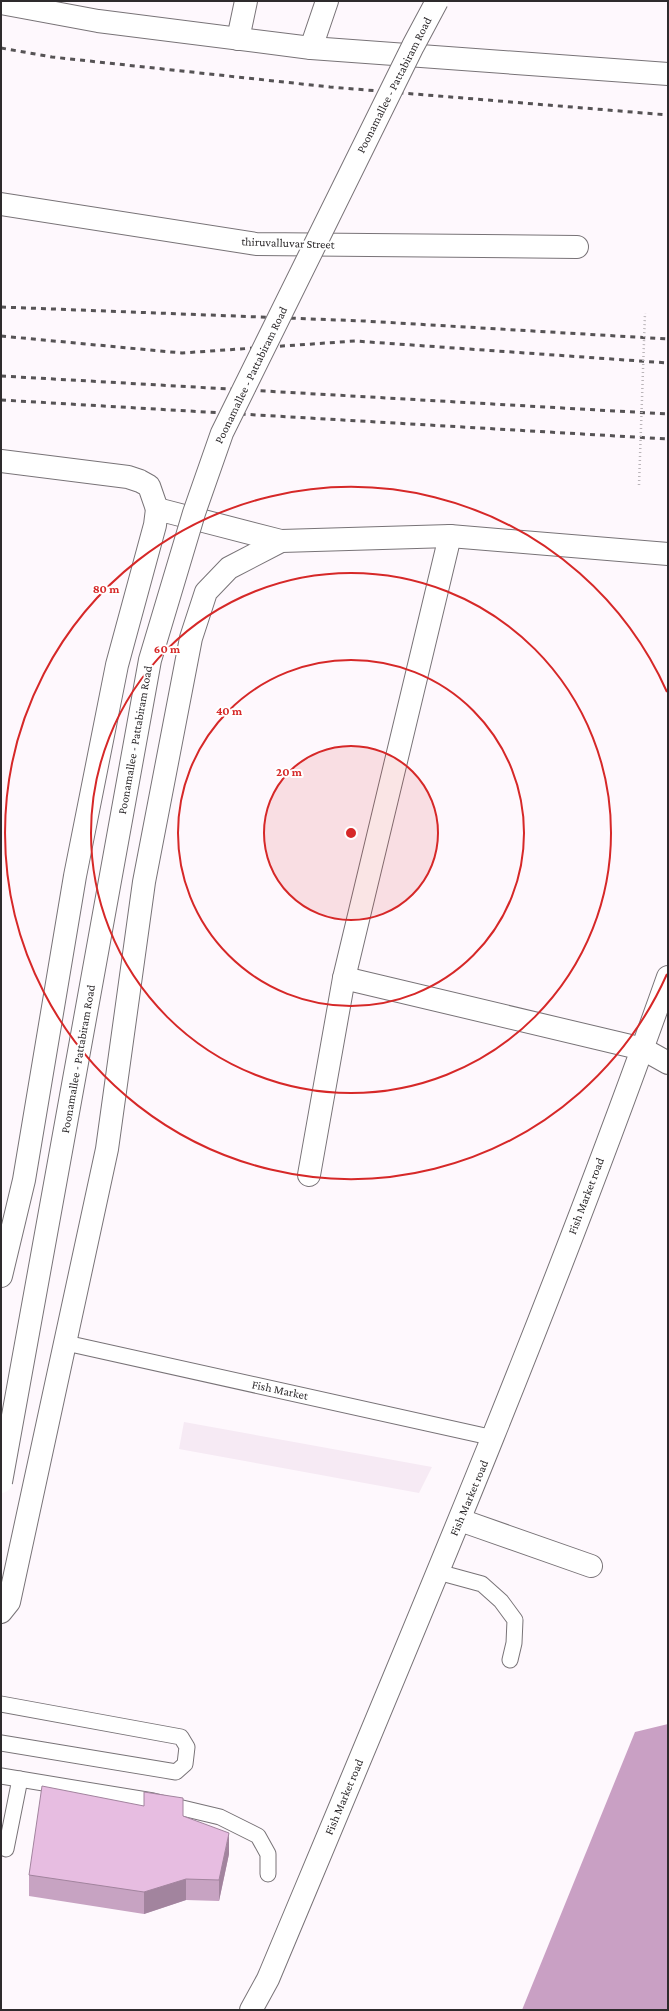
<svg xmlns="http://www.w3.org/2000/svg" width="669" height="2011" font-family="'Crimson Pro',serif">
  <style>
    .built { fill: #f6eaf4 }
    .water { fill: #c9a0c4 }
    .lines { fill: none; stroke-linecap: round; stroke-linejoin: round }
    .lane-casing { stroke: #787377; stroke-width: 17 }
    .street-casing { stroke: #787377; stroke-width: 24 }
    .secondary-casing { stroke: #787377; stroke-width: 24 }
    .lane { stroke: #fff; stroke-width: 15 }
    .street { stroke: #fff; stroke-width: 22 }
    .secondary { stroke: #fff; stroke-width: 22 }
    .rail { stroke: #565355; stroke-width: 3; stroke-dasharray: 5 5; stroke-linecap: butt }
    .secondary-bridge-casing { stroke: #787377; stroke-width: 24; stroke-linecap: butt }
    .path-bridge { stroke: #bab5b9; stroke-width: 2.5; stroke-dasharray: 1 3; stroke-linecap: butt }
    .secondary-bridge { stroke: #fff; stroke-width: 22 }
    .wall { fill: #c7a3c2 }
    .shaded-wall { fill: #a2849e }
    .building { fill: #e7bde1; stroke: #a2849e }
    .ring { fill: none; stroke: #d62828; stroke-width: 2 }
    .labels { text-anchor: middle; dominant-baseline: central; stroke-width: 4; stroke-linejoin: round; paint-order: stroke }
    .street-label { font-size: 12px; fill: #2e2b2d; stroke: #fff }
    .centre { fill: #d62828; stroke: #fff; stroke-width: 2 }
    .ring-label { font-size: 12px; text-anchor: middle; font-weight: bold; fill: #d62828; stroke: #fff; stroke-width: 4; stroke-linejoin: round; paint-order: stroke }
  </style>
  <rect width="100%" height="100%" fill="#fef8fd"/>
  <polygon class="built" points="184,1422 432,1467 419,1493 179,1449"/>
  <polygon class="water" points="668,1724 668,2010 522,2010 635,1732"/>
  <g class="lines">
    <g class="lane-casing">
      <g id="lane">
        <polyline points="66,1343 494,1438"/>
        <polyline points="438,1572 482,1584 501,1601 515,1620 514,1643 510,1660"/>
        <polyline points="1,1704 181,1737 187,1747 185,1764 176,1772 1,1743"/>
        <polyline points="1,1776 153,1801 220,1817 258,1836 268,1854 268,1874"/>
        <polyline points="6,1849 20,1779"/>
      </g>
    </g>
    <g class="street-casing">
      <g id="street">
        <polyline points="1,3 98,21 311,48 668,74"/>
        <polyline points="238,39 246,1"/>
        <polyline points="311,48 327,1"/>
        <polyline points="1,204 256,244 577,247"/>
        <polyline points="1,461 128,477 140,481 149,486 157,509"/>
        <polyline points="344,978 643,1049 668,1063"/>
        <polyline points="309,1175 344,978 450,536"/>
        <polyline points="460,1520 591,1566"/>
      </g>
    </g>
    <g class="secondary-casing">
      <g id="secondary">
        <polyline points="1,1276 24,1180 75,876 117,665 155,525 157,509 281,541"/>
        <polyline points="1,1612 9,1602 107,1149 144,882 191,638 206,592 229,568 281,541 450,536 668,554"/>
        <path d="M251,2010L268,1979C407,1647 548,1316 668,977"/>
      </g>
    </g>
    <use href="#lane" class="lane"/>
    <use href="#street" class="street"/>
    <use href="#secondary" class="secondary"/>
    <g class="rail">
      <polyline points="1,48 52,57 330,87 668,115"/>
      <polyline points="1,307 364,321 668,339"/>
      <polyline points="1,336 182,353 355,341 668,363"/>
      <polyline points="1,376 668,414"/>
      <polyline points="1,400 668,439"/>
    </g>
    <g class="secondary-bridge-casing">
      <polyline id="secondary-bridge" points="1,1482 150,660 194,513 222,433 413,46 437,1"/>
    </g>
    <polyline class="path-bridge" points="639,485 645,313"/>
    <use href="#secondary-bridge" class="secondary-bridge"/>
  </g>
  <polygon class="wall" points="183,1816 229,1854 219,1901 186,1900 144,1914 29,1896 29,1875"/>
  <g class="shaded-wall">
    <polygon points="229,1833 229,1854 219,1901 219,1880"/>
    <polygon points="186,1879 186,1900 144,1914 144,1892"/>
  </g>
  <polygon class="building" points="42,1786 144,1806 144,1792 183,1798 183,1816 229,1833 219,1880 186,1879 144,1892 29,1875"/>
  <circle cx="351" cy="833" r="87" fill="#d62828" fill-opacity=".12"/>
  <g class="ring">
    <circle cx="351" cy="833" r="87"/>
    <circle cx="351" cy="833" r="173"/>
    <circle cx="351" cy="833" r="260"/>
    <path d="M667 974A346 346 0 1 1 667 692"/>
  </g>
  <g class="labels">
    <g class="street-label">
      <text transform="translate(394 85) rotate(-63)">Poonamallee - Pattabiram Road</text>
      <text transform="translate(288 243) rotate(2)">thiruvalluvar Street</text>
      <text transform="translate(251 375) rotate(-64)">Poonamallee - Pattabiram Road</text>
      <text transform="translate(135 740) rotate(-80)">Poonamallee - Pattabiram Road</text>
      <text transform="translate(78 1059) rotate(-80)">Poonamallee - Pattabiram Road</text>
      <text transform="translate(586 1196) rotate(-69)">Fish Market road</text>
      <text transform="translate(280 1390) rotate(12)">Fish Market</text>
      <text transform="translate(469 1498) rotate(-67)">Fish Market road</text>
      <text transform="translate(344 1797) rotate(-67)">Fish Market road</text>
    </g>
  </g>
  <circle cx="351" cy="833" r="6" class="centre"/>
  <g class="ring-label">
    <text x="106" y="593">80 m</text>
    <text x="167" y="653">60 m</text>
    <text x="229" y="715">40 m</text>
    <text x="289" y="776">20 m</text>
  </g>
  <rect width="669" height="2011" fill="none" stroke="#2e2b2d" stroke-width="4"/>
</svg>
